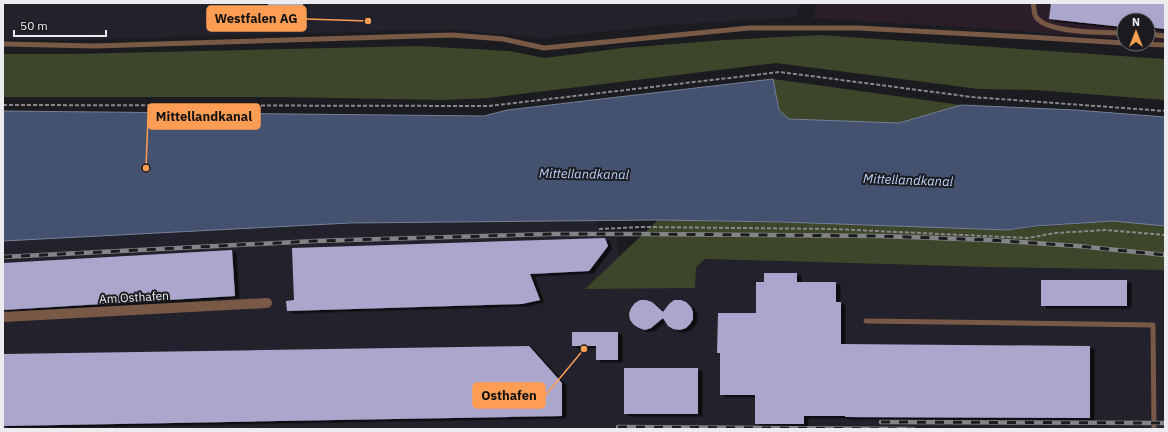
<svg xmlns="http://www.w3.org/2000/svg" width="1168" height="432" font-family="'IBM Plex Sans',sans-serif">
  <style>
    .commercial { fill: #2c1e29 }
    .built { fill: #23222c }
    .green { fill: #3b462a }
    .water { fill: #445270; stroke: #768096 }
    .building { fill: #aba7cc; filter: url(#shadow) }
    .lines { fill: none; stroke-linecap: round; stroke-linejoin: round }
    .path { stroke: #89888c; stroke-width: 2; stroke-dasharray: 4 2; stroke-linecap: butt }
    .service { stroke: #785945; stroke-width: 5 }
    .minor { stroke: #785945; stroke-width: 10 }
    .rail-casing { stroke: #848387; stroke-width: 4.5 }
    .rail { stroke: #1c1c20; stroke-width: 3; stroke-dasharray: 9; stroke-linecap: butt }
    .labels { text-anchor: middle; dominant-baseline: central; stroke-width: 4; stroke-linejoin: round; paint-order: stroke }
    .street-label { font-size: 12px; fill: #ecebef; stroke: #1c1c20 }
    .water-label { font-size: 13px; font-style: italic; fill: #bcd2fe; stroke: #1c1c20 }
    .leader { fill: none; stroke: #fc9d53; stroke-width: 1.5 }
    .callout-dot { fill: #fc9d53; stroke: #1c1c20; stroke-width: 1.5 }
    .callout { fill: #fc9d53; stroke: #fc9d53; stroke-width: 1.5 }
    .callout-label { font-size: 13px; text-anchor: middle; font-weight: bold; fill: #111 }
  </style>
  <defs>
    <filter id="shadow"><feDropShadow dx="4.5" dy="2.5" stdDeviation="0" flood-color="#0009"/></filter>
  </defs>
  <rect width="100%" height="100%" fill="#1c1c20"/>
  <polygon class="commercial" points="818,3 1165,3 1165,42 1148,40 1148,20 1124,20 1124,39 1010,30 812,18"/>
  <g class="built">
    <polygon points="3,3 801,3 796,17 668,25 543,38 452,29 64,40 3,39"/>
    <polygon points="597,221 599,229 605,238 617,239 619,257 986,267 1165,270 1165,429 3,429 3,241 360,223"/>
  </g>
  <g class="green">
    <polygon points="820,35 1165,59 1165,100 1035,90 979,89 776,63 488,98 445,100 277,97 3,97 3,54 69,54 418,46 509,51 545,58 623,48 724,40"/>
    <polygon points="773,79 961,105 899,123 789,119 779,110"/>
    <polygon points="658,220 857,224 1014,230 1036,227 1113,221 1165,226 1165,270 986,267 705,259 696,267 695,288 585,289"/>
  </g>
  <polygon class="water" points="773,79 779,110 789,119 899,123 961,105 1075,110 1165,117 1165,226 1113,221 1036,226 1008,230 782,222 658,220 350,223 3,241 3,111 484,116 507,110"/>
  <g class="building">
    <rect x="268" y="3" width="35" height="12"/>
    <polygon points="1051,3 1165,3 1165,29 1148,27 1148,20 1124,20 1123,27 1049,19"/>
    <polygon points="605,238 608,246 589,271 530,274 540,300 522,304 287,311 286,301 294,300 292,248"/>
    <polygon points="232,250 235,296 3,310 3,263"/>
    <polygon points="764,273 797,273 797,282 836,282 836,302 841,302 841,344 1090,346 1090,418 845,417 845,416 804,416 804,424 755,424 755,395 720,395 720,353 717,353 718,313 756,313 756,282 764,282"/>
    <rect x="1041" y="280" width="86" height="26"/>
    <polygon points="640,300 646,300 652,302 663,312 669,304 674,300 681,300 686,302 691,307 693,312 693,319 690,324 686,328 680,330 673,329 668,326 663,318 651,328 645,330 639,328 634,325 630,320 629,314 631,308 635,303"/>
    <polygon points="572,332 618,332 618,360 596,360 596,346 572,346"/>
    <polygon points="529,346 562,383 562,416 3,426 3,354"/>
    <rect x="624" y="368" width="74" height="46"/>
  </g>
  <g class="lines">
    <g class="path">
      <polyline points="3,105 489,106 780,72 972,97 1165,111"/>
      <polyline points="599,229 641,227 833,229 1028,238 1055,233 1106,230 1165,235"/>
    </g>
    <g class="service">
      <path d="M1033,3C1034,7 1034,12 1035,15C1043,34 1105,32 1124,33"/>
      <polyline points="1148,34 1165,36"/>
      <polyline points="3,44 95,46 452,35 503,39 544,48 749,28 858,28 1029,37 1124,43"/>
      <polyline points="1143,44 1165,45"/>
      <polyline points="866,321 1153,325 1154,429"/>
    </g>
    <polyline class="minor" points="3,317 267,303"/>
    <g class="rail-casing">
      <g id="rail">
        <polyline points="3,257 315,241 552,234 638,234 881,236 989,240 1078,246 1165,255"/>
        <polyline points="881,422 1165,423"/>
        <polyline points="618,427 913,429"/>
      </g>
    </g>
    <use href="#rail" class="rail"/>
  </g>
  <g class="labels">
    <g class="street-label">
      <text transform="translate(134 297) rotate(-3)">Am Osthafen</text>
    </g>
    <g class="water-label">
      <text transform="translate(584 174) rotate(1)">Mittellandkanal</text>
      <text transform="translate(908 180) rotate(2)">Mittellandkanal</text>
    </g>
  </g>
  <path class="leader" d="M368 21L306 19M146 168L148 117M584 349L545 396"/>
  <g class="callout-dot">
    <circle cx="368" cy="21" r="4"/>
    <circle cx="146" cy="168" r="4"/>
    <circle cx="584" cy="349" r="4"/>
  </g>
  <g class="callout">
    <rect x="207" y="6" width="99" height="25" rx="4"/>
    <rect x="148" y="104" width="112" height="25" rx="4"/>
    <rect x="473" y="383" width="72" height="25" rx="4"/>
  </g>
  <g class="callout-label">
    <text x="256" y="23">Westfalen AG</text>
    <text x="204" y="121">Mittellandkanal</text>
    <text x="509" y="400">Osthafen</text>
  </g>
  <rect width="1168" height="432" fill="none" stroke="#ecebef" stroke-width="8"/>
  <g transform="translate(1136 32)"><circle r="19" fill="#1c1c20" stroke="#6f6f73"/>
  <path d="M0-3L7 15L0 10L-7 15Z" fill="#fc9d53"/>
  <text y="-6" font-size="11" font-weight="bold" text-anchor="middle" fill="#ecebef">N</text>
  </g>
  <path d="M14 30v6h92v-6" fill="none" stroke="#ecebef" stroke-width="2"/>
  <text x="20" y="30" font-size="12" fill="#ecebef" stroke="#1c1c20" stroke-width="3" paint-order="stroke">50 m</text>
</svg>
